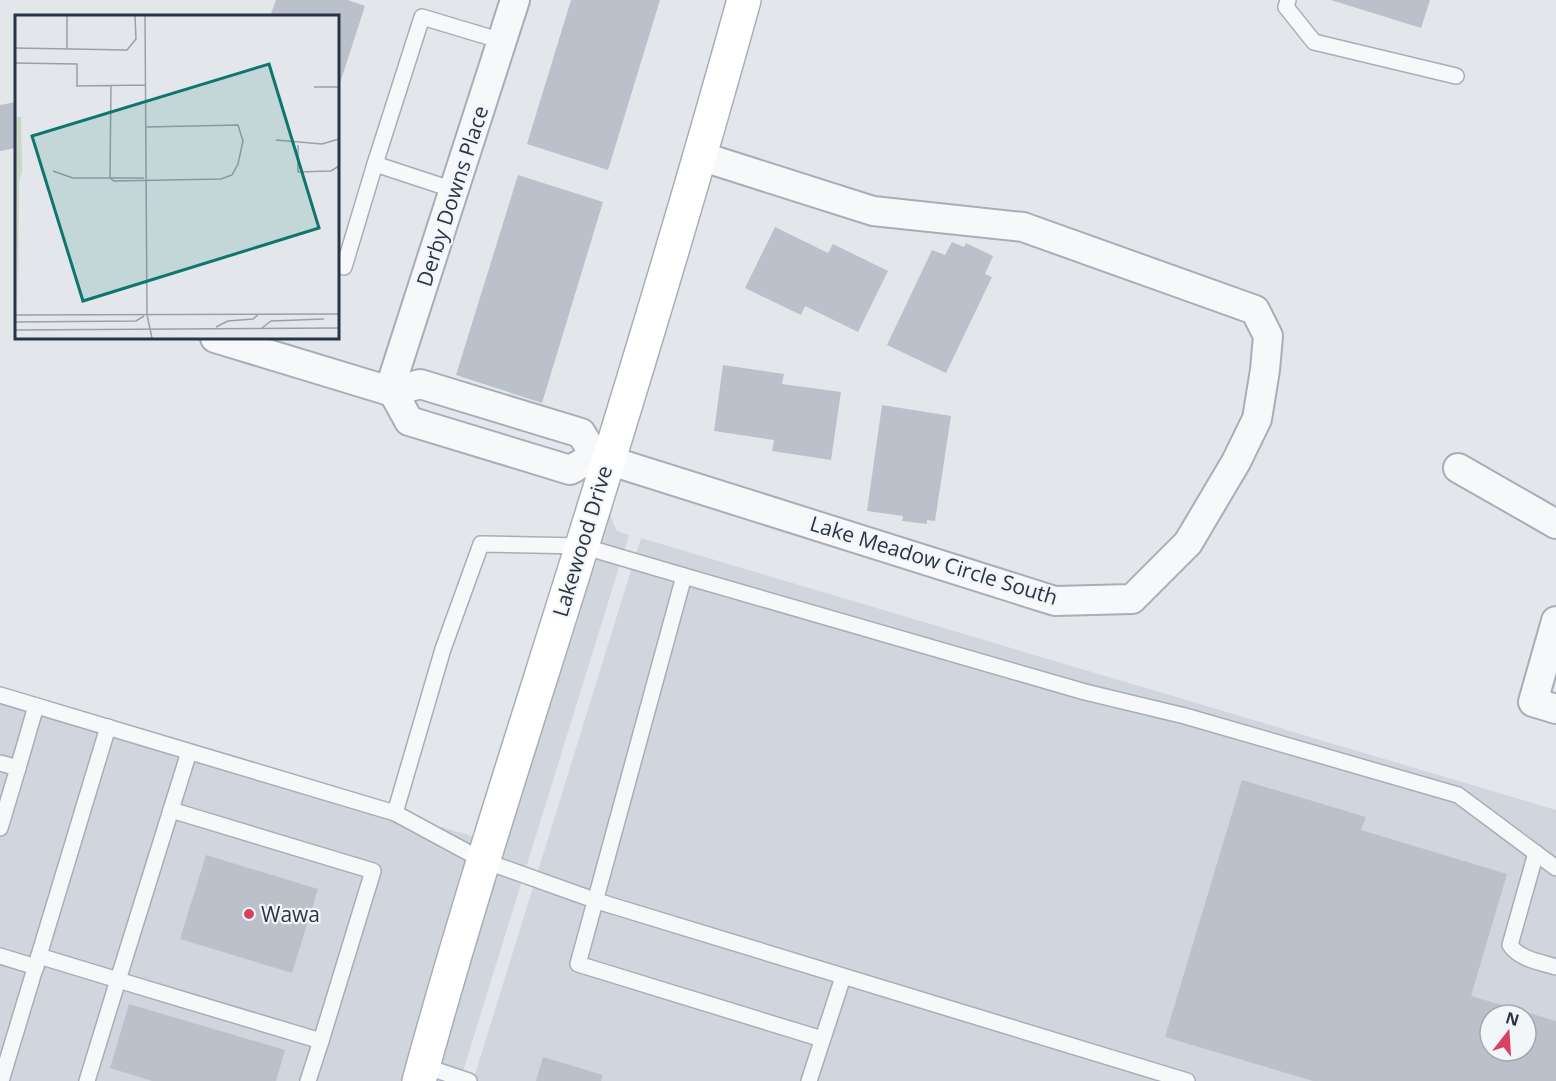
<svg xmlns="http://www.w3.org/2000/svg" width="1556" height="1081" font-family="'Open Sans',sans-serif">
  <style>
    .built { fill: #d1d6de; fill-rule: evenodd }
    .building { fill: #bac1ca; fill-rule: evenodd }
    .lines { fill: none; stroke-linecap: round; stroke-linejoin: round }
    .lane-casing { stroke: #a7aeb7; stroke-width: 18 }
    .street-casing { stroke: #a7aeb7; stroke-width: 32 }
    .secondary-casing { stroke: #a7aeb7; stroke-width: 36 }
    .lane { stroke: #f7f8fa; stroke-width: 15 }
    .street { stroke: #f7f8fa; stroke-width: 28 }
    .secondary { stroke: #fff; stroke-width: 33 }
    .poi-dot { fill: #d84260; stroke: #f3f6f9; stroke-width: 2 }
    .labels { text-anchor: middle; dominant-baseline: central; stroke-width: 4.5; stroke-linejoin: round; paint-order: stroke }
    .street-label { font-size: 21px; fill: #293546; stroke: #f3f6f9 }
    .poi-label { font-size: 21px; fill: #293546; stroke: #f3f6f9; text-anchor: start }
    .inset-road { fill: none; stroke: #99a0aa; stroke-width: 1.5 }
    .view { fill: #0f766e; fill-opacity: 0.15; stroke: #0f766e; stroke-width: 3 }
    .inset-edge { fill: none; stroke: #293546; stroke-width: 3 }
  </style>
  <rect width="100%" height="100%" fill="#e3e7ec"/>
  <g class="built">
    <polygon points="607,508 617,531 629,535 460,1081 435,1081 486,895"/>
    <path d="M641,538L1556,810V1081H473ZM1490,1015H1526V1051H1490Z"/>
    <polygon points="0,696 475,837 405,1081 0,1081"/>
  </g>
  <g class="building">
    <polygon points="276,0 348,0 365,6 338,89 338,16 270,16"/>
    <polygon points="571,0 660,0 608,170 527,144"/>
    <polygon points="1331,0 1430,0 1421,28"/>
    <polygon points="16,102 16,148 0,151 0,105"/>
    <polygon points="518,175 603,202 542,403 456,375"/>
    <polygon points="775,227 828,253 833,244 888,271 858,332 805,306 801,315 745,288"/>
    <polygon points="952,242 964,247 966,243 993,256 985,274 992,277 946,373 887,345 932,250 945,255"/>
    <polygon points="723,365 784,374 782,384 841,392 831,460 772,451 774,440 714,431"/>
    <polygon points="882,405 951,416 935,521 927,520 927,524 902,521 903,516 867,511"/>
    <path d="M1242,780L1366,817L1361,830L1507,874L1471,996L1556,1021V1081H1313L1165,1037ZM1490,1015H1526V1051H1490Z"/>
    <polygon points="206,855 318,889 292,973 180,939"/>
    <polygon points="129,1004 285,1050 276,1081 152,1081 110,1068"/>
    <polygon points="543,1057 603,1075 601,1081 536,1081"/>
  </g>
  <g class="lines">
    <g class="lane-casing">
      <g id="lane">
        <polyline points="1288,0 1286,7 1314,42 1456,76"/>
        <polyline points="454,190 375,164 422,17 502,41"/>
        <polyline points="344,267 375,164"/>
        <polyline points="684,576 1085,692 1185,716 1458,795 1556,868"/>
        <polyline points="0,695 395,813"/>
        <polyline points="0,763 18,768 36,706"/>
        <polyline points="0,828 18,768"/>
        <path d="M1536,853L1510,945C1519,959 1540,962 1556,967"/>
        <polyline points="0,956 36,967"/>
        <polyline points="39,956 118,980 189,752"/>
        <polyline points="822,1039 578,964 684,576 582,546 481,544 443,649 395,813 482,860 597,901 1187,1081"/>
        <polyline points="424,1066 469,1081"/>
        <polyline points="1,1081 108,727"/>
        <polyline points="87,1081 118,980 321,1041 373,871 171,810"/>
        <polyline points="308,1081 321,1041"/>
        <polyline points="809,1081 843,977"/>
      </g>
    </g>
    <g class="street-casing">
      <g id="street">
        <polyline points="215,338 393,392 420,384 581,433 595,456 1055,601 1132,599 1188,543 1236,462 1257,419 1265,370 1268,336 1255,310 1023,227 873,211 700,156"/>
        <polyline points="389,391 515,0"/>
        <polyline points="393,392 409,421 570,470 595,456"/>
        <polyline points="1458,468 1556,524"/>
        <polyline points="1556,621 1533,702 1556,709"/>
      </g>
    </g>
    <g class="secondary-casing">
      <path id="secondary" d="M419,1081C468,902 526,726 581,549C638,367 693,184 744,0"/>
    </g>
    <use href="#lane" class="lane"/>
    <use href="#street" class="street"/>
    <use href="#secondary" class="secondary"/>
  </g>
  <circle class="poi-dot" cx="249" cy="914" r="6"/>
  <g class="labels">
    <g class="street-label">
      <text transform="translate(452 196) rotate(-72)">Derby Downs Place</text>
      <text transform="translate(582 541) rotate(-73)">Lakewood Drive</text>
      <text transform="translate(934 560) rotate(17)">Lake Meadow Circle South</text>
    </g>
    <g class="poi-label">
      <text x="261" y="914">Wawa</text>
    </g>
  </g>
  <g transform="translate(15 15)">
    <rect width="324" height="324" fill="#e3e7ec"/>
    <path d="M0,102H6L7,156L4,168L3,295Z" fill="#cad7c4"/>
    <path class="inset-road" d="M52,1V34M130,1L132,300M0,33L112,35L121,24L120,1M0,48L62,49V71L130,70M299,72H324M261,125L307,129L324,124M283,130V157L316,156L324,151M38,156L58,163H129M95,163L99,166L206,164L217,160L223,149L228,126L223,110L131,112M95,163L96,70M0,300L324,299M132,300L137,323M0,307L121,306L129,301M201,312L213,306L238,304L244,299M247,313L256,306L309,304M0,315L324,313"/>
    <path class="view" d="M254,49L304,213L68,286L17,121Z"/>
    <rect width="324" height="324" class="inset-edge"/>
  </g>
  <g transform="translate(1508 1033) rotate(17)"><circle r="28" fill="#f3f6f9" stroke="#a2a9b1" stroke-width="1.5"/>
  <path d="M0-4.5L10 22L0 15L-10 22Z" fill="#d84260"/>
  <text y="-9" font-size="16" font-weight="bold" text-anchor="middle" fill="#293546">N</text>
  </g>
</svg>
